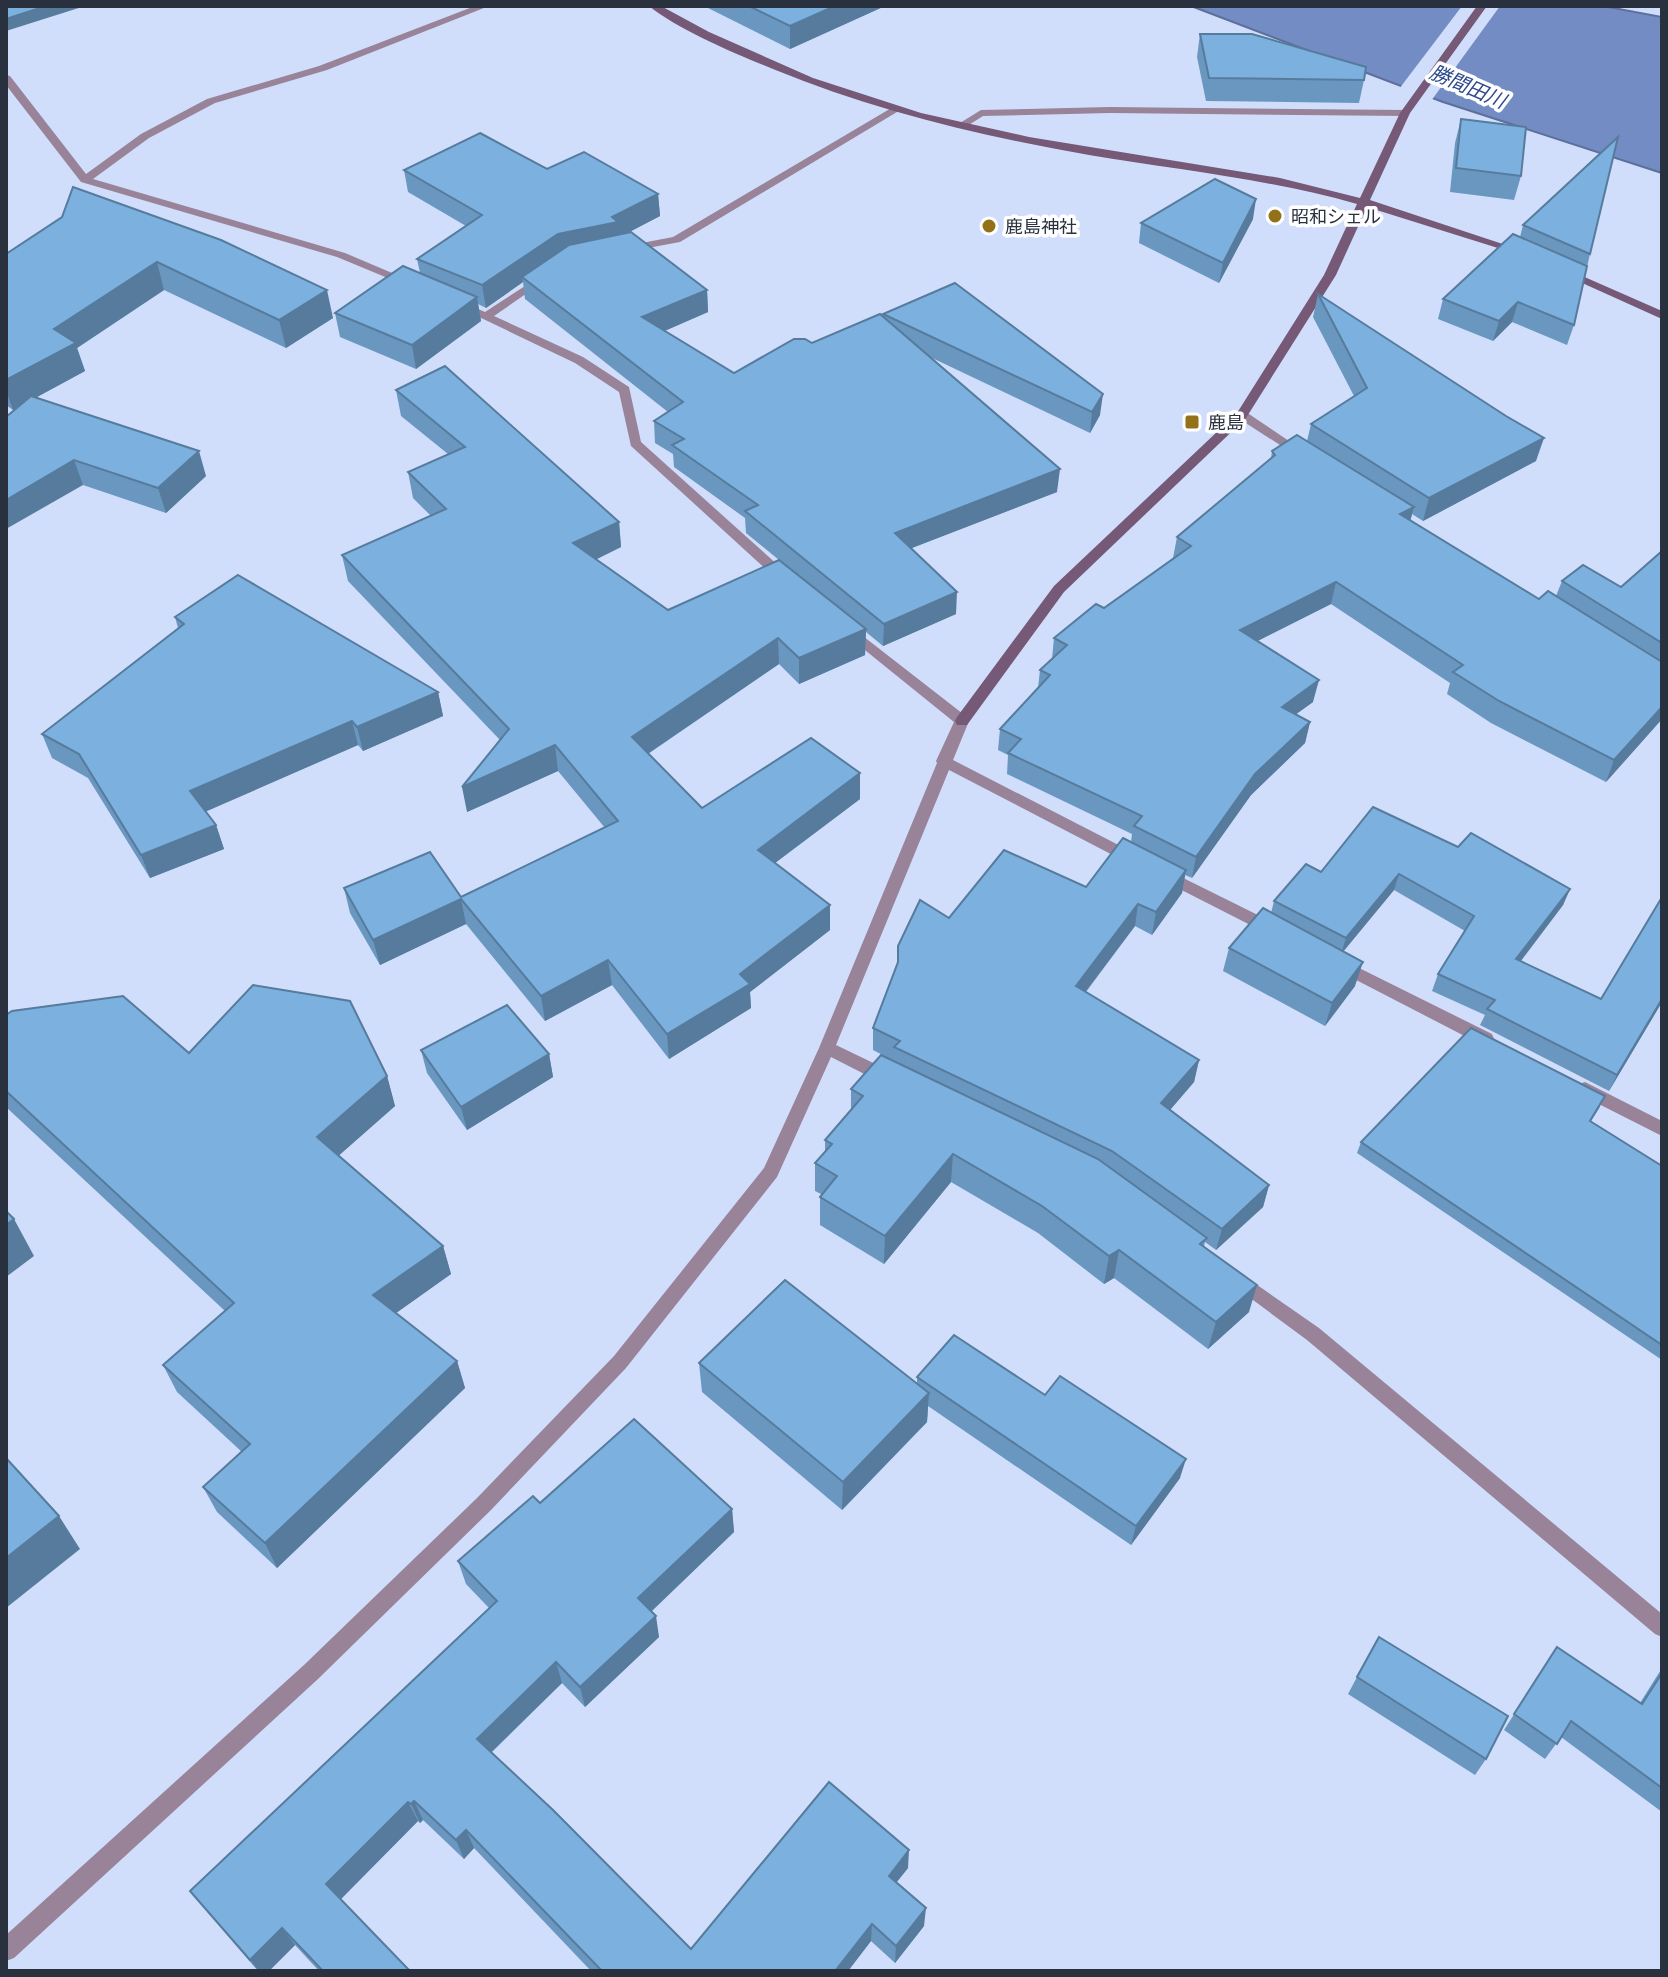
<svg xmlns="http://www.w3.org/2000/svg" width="1668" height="1977" font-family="'Archivo Narrow','Noto Sans JP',sans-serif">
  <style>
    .water { fill: #738cc3; stroke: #5d709b; stroke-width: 2 }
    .pier { fill: #d0defc }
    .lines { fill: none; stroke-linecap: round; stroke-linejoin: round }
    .lane { fill: #988399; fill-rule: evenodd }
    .street { fill: #988399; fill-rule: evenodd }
    .secondary { fill: #765877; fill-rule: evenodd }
    .wall { fill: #6a97c0 }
    .shaded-wall { fill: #567b9c }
    .building { fill: #7bb0df; stroke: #567b9c; stroke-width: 2 }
    .poi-dot { fill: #937119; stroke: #fff; stroke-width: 3 }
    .labels { text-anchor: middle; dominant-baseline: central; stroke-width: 7; stroke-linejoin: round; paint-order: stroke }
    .far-poi-label { font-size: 18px; fill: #29303e; stroke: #fff; text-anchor: start }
    .far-water-label { font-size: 20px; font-style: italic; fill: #2e498d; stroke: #fff }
  </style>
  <rect width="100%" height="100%" fill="#d0defc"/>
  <polygon class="water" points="1191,6 1603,6 1662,17 1662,173 1443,102"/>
  <polygon class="pier" points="1462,6 1500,6 1431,101 1399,89"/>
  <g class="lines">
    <polygon class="lane" points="1110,107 1405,110 1410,113 1405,116 1110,113 983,116 964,128 955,126 981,110"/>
    <g class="street">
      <polygon points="475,6 489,6 327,70 215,103 149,138 93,179 345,253 411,281 413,283 407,286 337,257 81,182 6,85 6,75 10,76 86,174 141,134 207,99 319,66"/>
      <polygon points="893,107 898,110 897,112 680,242 626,252 620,249 626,246 673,237"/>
      <polygon points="542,275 548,278 546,280 494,316 583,357 629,387 641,442 790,576 790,582 780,582 631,446 619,392 575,363 456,306 462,302 485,312"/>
      <polygon points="1242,411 1246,412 1307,453 1305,456 1297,456 1238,418 1236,415"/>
      <polygon points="850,626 967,717 969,721 953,760 1138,855 1141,859 1138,863 1128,863 949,770 836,1045 894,1073 896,1078 894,1083 882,1083 831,1057 777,1177 626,1368 491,1510 318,1679 14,1958 6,1961 6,1935 304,1665 477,1498 614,1356 764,1168 819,1048 937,763 936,761 954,722 845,634 843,631 845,628"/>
      <polygon points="1165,869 1278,925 1280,929 1272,935 1266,933 1160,879 1157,875"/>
      <polygon points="1339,958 1492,1034 1494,1039 1492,1044 1480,1044 1333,968 1331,964 1333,960"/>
      <polygon points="1585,1082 1662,1121 1662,1136 1579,1094 1577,1089 1579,1084"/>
      <polygon points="1240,1273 1319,1328 1662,1614 1662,1637 1655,1634 1307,1340 1234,1286 1231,1281 1234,1276"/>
    </g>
    <g class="secondary">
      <path d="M649,6H661L709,32L813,78L921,113L1029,137L1280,178L1360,198L1400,113L1477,6H1487L1410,113L1370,200L1527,252L1517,254L1367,207L1336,275L1246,418L1064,592L967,725H957L955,721L957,717L1054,586L1237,413L1324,275L1357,204C1269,179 1179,170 1089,155C981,136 875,111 773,69C738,55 677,29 649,6Z"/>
      <polygon points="1564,268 1662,311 1662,319 1560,273 1558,271"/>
    </g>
  </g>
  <g class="wall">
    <polygon points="704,6 885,6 790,49"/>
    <polygon points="1200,34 1364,80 1359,103 1206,101 1197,57"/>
    <polygon points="1461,119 1521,176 1514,200 1450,192 1455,143"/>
    <polygon points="547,169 658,194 660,216 625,234 707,290 708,312 664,331 734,373 883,317 883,314 1100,415 1090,433 930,357 1057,492 911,548 956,614 883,646 866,632 865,655 799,684 779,664 648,754 702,808 860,773 860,799 775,863 830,930 750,992 751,1008 669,1059 612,985 545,1021 466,924 380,965 350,913 344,888 461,897 605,828 558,771 467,812 500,740 348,581 342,555 431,516 413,498 408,472 448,454 401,416 396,390 619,522 621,547 596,559 668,610 779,560 746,533 745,518 674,467 673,454 655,443 654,421 668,412 525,299 523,282 486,308 478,304 481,321 416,369 340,337 335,313 420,273 417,259 466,226 408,192 404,170"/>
    <polygon points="62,217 333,318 286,348 164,290 77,348 85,371 35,398 206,476 166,513 83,485 17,408 13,410 6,405 6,254"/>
    <polygon points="1253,219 1219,283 1139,243 1141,223"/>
    <polygon points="1523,225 1590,254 1574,325 1567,345 1512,322 1493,341 1438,319 1443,299 1520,237"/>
    <polygon points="1318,294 1536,461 1423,521 1412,514 1410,521 1539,599 1556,596 1562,581 1621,587 1662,551 1662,719 1606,782 1491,723 1447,694 1450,683 1331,604 1257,641 1313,702 1296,714 1310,722 1305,743 1251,795 1192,878 1185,875 1182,893 1152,935 1135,926 1086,992 1199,1060 1194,1082 1170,1110 1269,1185 1263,1207 1216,1250 1205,1242 1204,1247 1249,1312 1208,1349 1114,1278 1104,1284 1038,1233 951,1182 884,1264 820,1225 820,1197 821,1194 815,1191 815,1163 825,1152 825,1140 851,1110 851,1089 894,1061 873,1050 873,1028 897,964 898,946 949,918 1086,887 1131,842 1132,834 1007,774 1008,755 998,750 1000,729 1038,688 1040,670 1052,659 1054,638 1104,608 1173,558 1177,537 1271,459 1272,451 1307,441 1311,424 1354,396 1313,317"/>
    <polygon points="175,617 438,692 443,716 363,751 358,745 205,811 216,825 224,849 150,878 88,778 52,758 42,734 178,628"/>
    <polygon points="1458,847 1570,889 1563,905 1521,961 1601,999 1662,897 1662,1002 1609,1091 1480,1025 1485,1015 1432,991 1438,974 1465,931 1394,890 1343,952 1355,986 1325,1026 1223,971 1229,948 1271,913 1274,901 1321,872"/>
    <polygon points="6,1015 189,1053 387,1076 395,1106 339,1155 443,1246 451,1274 396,1313 457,1361 465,1388 277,1568 217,1512 203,1487 242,1452 177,1392 163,1365 225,1311 6,1107"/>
    <polygon points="421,1050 549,1054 553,1077 467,1130 427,1073"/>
    <polygon points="1600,1107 1591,1121 1662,1166 1662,1360 1357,1153 1361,1142"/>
    <polygon points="699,1363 917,1384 917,1377 1045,1395 1180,1478 1131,1545 928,1406 927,1422 842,1510 702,1392"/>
    <polygon points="540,1503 732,1509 734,1532 652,1611 659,1637 585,1707 562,1683 491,1753 691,1949 908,1868 896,1883 924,1926 895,1963 871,1941 848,1971 591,1971 474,1848 464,1859 423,1820 420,1823 418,1821 341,1899 410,1971 319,1971 295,1945 269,1971 258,1971 190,1891 489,1608 466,1584 458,1561"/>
    <polygon points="1557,1647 1640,1703 1662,1668 1662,1812 1561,1737 1545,1759 1504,1730"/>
    <polygon points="1357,1677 1486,1759 1475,1775 1348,1694"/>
  </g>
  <g class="shaded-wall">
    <polygon points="46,6 85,6 6,31 6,19"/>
    <polygon points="835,6 885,6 790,49 790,26"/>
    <polygon points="658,194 660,216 620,237 522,277 523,282 486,308 482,285 558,234 612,217"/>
    <polygon points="1256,199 1253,219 1219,283 1223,263"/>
    <polygon points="157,262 164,290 77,348 85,371 13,410 6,390 6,380 54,329"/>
    <polygon points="327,290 333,318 286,348 279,320"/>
    <polygon points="707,290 708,312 644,340 642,317"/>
    <polygon points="477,297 481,321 416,369 412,345"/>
    <polygon points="1518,302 1512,322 1493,341 1499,321"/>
    <polygon points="1103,394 1100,415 1090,433 1092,412"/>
    <polygon points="1544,438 1536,461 1423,521 1429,498"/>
    <polygon points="199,451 206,476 166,513 158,488"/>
    <polygon points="74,460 83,485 6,529 6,500"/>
    <polygon points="1060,469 1057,492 894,555 895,533"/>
    <polygon points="1414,507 1408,529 1400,514"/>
    <polygon points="619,522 621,547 577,569 573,543"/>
    <polygon points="1336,582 1331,604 1236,652 1240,630"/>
    <polygon points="957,592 956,614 883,646 884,624"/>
    <polygon points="866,629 865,655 799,684 799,658"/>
    <polygon points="778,638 779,664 634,763 632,737"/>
    <polygon points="1319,680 1313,702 1277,728 1282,707"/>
    <polygon points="438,692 443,716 363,751 357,727"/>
    <polygon points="1662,707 1662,719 1606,782 1614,760"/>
    <polygon points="352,721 358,745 198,815 190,791"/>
    <polygon points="1310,722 1305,743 1251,795 1192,878 1196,857 1255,774"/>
    <polygon points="555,745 558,771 467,812 462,787"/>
    <polygon points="860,773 860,799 759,875 758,850"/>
    <polygon points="216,825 224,849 150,878 141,855"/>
    <polygon points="1186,870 1182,893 1152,935 1156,912"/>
    <polygon points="1399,874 1394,890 1341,954 1346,938"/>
    <polygon points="1570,889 1563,905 1510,975 1516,959"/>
    <polygon points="461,899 466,924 380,965 373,940"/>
    <polygon points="1138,904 1135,926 1073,1008 1076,986"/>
    <polygon points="830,905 830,930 750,992 751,1008 669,1059 667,1034 740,974"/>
    <polygon points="608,960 612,985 545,1021 541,996"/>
    <polygon points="1363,962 1355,986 1325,1026 1332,1003"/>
    <polygon points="1662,999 1662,1002 1609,1091 1617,1075"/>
    <polygon points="549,1054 553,1077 467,1130 461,1107"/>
    <polygon points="1199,1060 1194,1082 1157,1125 1161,1103"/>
    <polygon points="387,1076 395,1106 327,1166 317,1137"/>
    <polygon points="953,1154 951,1182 884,1264 885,1236"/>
    <polygon points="1269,1185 1263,1207 1216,1250 1222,1229"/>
    <polygon points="14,1219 34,1256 6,1277 6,1225"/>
    <polygon points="443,1246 451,1274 382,1323 373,1295"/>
    <polygon points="1119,1250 1114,1278 1104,1284 1109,1256"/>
    <polygon points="1257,1285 1249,1312 1208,1349 1216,1322"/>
    <polygon points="457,1361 465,1388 277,1568 265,1543"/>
    <polygon points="929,1393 927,1422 842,1510 843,1482"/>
    <polygon points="1186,1459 1180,1478 1131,1545 1136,1526"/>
    <polygon points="732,1509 734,1532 642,1620 638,1598"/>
    <polygon points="59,1516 80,1549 6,1608 6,1558"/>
    <polygon points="656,1616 659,1637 585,1707 580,1687"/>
    <polygon points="556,1662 562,1683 484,1759 477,1739"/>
    <polygon points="414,1801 423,1820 420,1823 411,1804"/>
    <polygon points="408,1802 418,1821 338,1902 326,1884"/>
    <polygon points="466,1830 474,1848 464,1859 456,1840"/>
    <polygon points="909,1850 908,1868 887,1894 889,1876"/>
    <polygon points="926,1908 924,1926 895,1963 896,1946"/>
    <polygon points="872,1924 871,1941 848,1971 835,1971"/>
    <polygon points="282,1928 295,1945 269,1971 259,1971 250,1960"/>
  </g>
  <g class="building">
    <polygon points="6,6 46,6 6,19"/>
    <polygon points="749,6 835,6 790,26"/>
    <polygon points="1200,34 1252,34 1366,67 1364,80 1209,78"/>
    <polygon points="1461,119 1526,127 1521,176 1456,168"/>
    <polygon points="480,133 547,169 584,152 658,194 612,217 618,222 558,234 482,285 417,259 482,215 404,170"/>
    <polygon points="1618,137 1590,254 1523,225"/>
    <polygon points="1215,179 1256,199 1223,263 1141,223"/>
    <polygon points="73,187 221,240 327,290 279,320 157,262 54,329 76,343 6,380 6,254 62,217"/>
    <polygon points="631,232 707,290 642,317 734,373 794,339 805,339 812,343 880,314 1060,469 895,533 957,592 884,624 745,511 758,505 672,445 684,439 654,421 683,402 522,277 569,245"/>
    <polygon points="1513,234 1587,266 1574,325 1518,302 1499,321 1443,299"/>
    <polygon points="403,266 477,297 412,345 335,313"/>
    <polygon points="955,283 1103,394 1092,412 883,314"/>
    <polygon points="1318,294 1506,416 1544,438 1429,498 1311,424 1367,388"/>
    <polygon points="445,366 619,522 573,543 668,610 779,560 866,629 799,658 778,638 632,737 702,808 811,738 860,773 758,850 830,905 740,974 750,984 667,1034 608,960 541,996 461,899 373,940 344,888 430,852 461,897 618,821 555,745 462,787 509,729 342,555 446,509 408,472 465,447 396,390"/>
    <polygon points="31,396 199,451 158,488 74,460 6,500 6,417"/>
    <polygon points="1297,435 1414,507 1400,514 1539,599 1548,591 1662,662 1662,707 1614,760 1499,701 1453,672 1463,665 1336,582 1240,630 1319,680 1282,707 1310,722 1255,774 1196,857 1134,826 1142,816 1008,753 1021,739 1000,729 1050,675 1040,670 1067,645 1054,638 1096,604 1104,608 1191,546 1177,537 1275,455 1272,451"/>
    <polygon points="1662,551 1662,643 1562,581 1583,565 1621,587"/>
    <polygon points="238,575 438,692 357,727 352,721 190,791 216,825 141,855 79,754 42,734 184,624 175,617"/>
    <polygon points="1373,807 1458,847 1471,833 1570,889 1516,959 1601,999 1662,897 1662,999 1617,1075 1487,1009 1495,1000 1438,974 1474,916 1399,874 1346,938 1274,901 1306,864 1321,872"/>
    <polygon points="1123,838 1186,870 1156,912 1138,904 1076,986 1199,1060 1161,1103 1269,1185 1222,1229 1112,1151 894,1047 900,1041 873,1028 898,962 898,946 920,900 949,918 1004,850 1086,887"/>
    <polygon points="1263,908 1363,962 1332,1003 1229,948"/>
    <polygon points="253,985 350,1001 387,1076 317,1137 443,1246 373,1295 457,1361 265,1543 203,1487 250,1444 163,1365 234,1303 6,1091 6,1015 12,1011 123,996 189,1053"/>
    <polygon points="507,1005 549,1054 461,1107 421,1050"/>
    <polygon points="1471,1028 1605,1096 1590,1121 1662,1166 1662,1345 1361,1142"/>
    <polygon points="881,1055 1098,1159 1207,1238 1200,1244 1257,1285 1216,1322 1119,1250 1109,1256 1042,1206 953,1154 885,1236 820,1197 837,1176 815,1163 832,1144 825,1140 863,1096 851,1089"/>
    <polygon points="6,1211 14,1219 6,1225"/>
    <polygon points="785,1280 929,1393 843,1482 699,1363"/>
    <polygon points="954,1335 1045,1395 1060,1376 1186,1459 1136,1526 917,1377"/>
    <polygon points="634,1419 732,1509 638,1598 656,1616 580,1687 556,1662 477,1739 553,1810 691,1949 829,1782 909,1850 889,1876 926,1908 896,1946 872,1924 835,1971 602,1971 466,1830 456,1840 414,1801 411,1804 408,1802 326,1884 410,1971 323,1971 282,1928 250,1960 190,1891 497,1601 458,1561 533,1496 540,1503"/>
    <polygon points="6,1458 59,1516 6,1558"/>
    <polygon points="1379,1637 1508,1716 1486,1759 1357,1677"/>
    <polygon points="1557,1647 1642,1704 1662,1673 1662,1788 1571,1721 1557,1744 1514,1714"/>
  </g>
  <g class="poi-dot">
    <circle cx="1275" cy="216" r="8"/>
    <circle cx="989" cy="226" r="8"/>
    <rect x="1184" y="414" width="16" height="16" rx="4"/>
  </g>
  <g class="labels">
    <g class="far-poi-label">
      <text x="1291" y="216">昭和シェル</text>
      <text x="1005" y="226">鹿島神社</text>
      <text x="1208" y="422">鹿島</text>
    </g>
    <g class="far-water-label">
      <text transform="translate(1468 86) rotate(23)">勝間田川</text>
    </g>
  </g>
  <rect width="1668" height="1977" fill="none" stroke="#29303e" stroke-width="16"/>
</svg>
